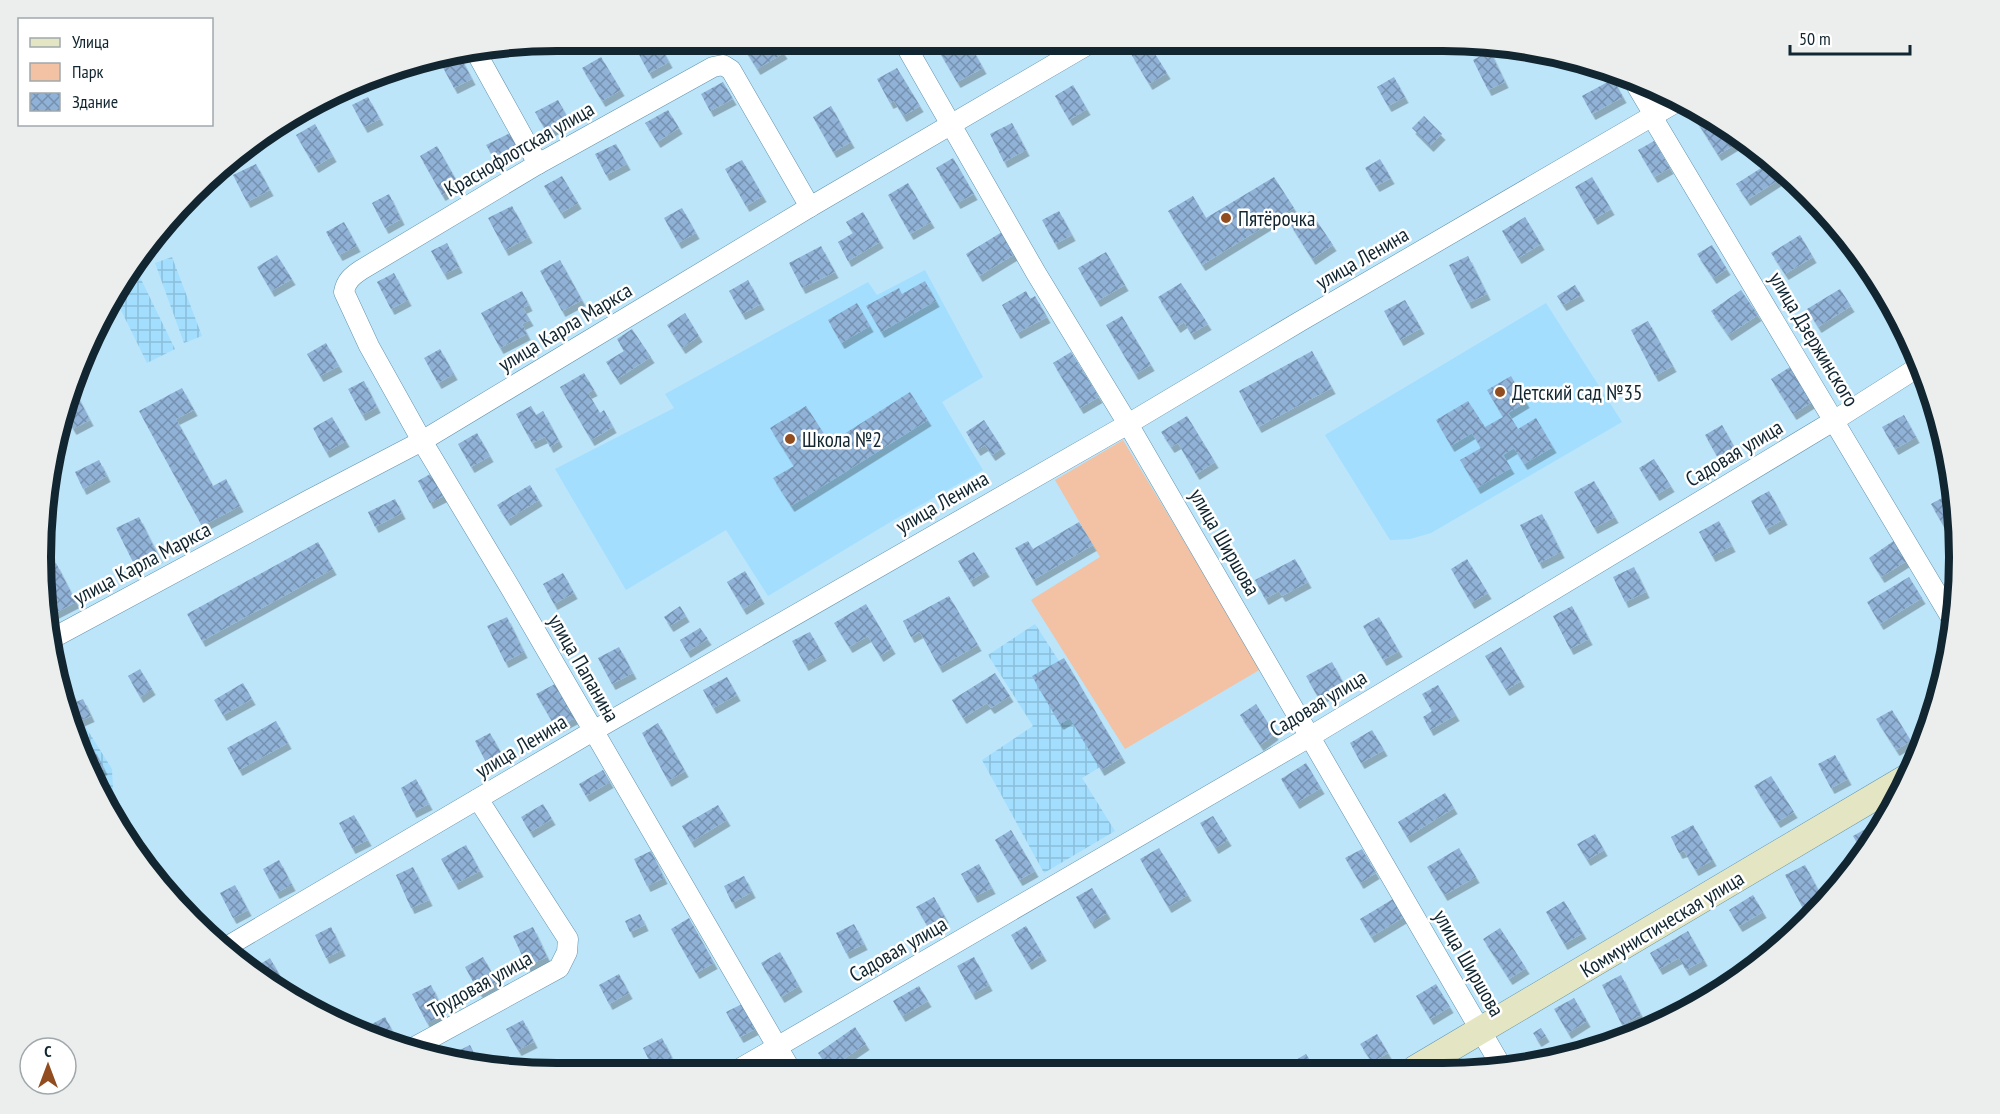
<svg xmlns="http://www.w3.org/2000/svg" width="2000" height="1114" font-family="'PT Sans Narrow',sans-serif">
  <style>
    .built { fill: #a3defe }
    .industrial { fill: url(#industrial-grid) }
    .park { fill: #f3c1a3 }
    .building { fill: url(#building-cross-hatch); filter: url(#shadow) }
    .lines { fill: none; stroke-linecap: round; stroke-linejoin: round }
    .street-casing { stroke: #6192ab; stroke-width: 21 }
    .secondary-casing { stroke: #6192ab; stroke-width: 28 }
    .street { stroke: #fff; stroke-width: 20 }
    .secondary { stroke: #e4e6c3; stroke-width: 27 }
    .poi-dot { fill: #914d1f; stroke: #fff; stroke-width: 2 }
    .labels { text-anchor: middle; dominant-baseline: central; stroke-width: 5; stroke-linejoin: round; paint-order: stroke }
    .street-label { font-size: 21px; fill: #112630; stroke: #fff }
    .poi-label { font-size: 21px; fill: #112630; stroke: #fff; text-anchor: start }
    .rim { fill: none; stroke: #112630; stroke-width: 8 }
  </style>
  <defs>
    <pattern id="industrial-grid" width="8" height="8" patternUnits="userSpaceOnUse" patternTransform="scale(1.5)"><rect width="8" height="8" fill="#a3defe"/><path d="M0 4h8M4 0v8" fill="none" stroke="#8bbeda"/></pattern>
    <pattern id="building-cross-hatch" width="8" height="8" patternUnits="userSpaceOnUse" patternTransform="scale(1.5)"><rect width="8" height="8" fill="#91b2d7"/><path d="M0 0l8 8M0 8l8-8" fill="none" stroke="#7591af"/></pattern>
    <filter id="shadow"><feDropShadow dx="3.5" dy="6" stdDeviation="0" flood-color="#0004"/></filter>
  </defs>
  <rect width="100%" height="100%" fill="#bce5fa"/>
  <g class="built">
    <polygon points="925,270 983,377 942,402 983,470 892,521 768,596 726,530 626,590 555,469 674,408 665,394 868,282 877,295"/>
    <polygon points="1546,303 1622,422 1431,533 1410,539 1390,540 1325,435"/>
  </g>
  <g class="industrial">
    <polygon points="172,257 202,336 184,343 155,263"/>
    <polygon points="137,271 175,349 147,363 115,298 124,277"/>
    <polygon points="1035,624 1120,755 1082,778 1115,831 1044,873 982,760 1033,726 988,655"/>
    <polygon points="85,726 112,769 114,810 80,754 74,732"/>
  </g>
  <polygon class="park" points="1123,440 1261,669 1125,749 1031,600 1100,557 1055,480"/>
  <g class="building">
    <polygon points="658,41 669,62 649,73 637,51"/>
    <polygon points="750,41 776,41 784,53 757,69 742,45"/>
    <polygon points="945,41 968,41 983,68 957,82 936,46"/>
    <polygon points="1148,43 1167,73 1149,84 1131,54"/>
    <polygon points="1490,51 1505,82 1488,90 1473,60"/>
    <polygon points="460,56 472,79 454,88 439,60"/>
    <polygon points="601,57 621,90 602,101 582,68"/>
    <polygon points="897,68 920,106 903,116 894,101 890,103 877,79"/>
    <polygon points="1394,77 1405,97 1388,106 1377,87"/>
    <polygon points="1613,79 1623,97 1592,114 1582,96"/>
    <polygon points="723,82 733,99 710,111 701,94"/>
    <polygon points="1073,85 1087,109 1069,120 1055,96"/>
    <polygon points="368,97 380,119 364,127 352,105"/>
    <polygon points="558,100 569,120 547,133 535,112"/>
    <polygon points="831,106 851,142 833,152 813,117"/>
    <polygon points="668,110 679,128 657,142 645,123"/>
    <polygon points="1703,111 1726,127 1736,144 1718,155 1694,117"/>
    <polygon points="1424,116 1442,134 1430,146 1412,128"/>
    <polygon points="1012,123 1026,150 1004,162 990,134"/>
    <polygon points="315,124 333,156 315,167 296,135"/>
    <polygon points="510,133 519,150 496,162 486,145"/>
    <polygon points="1654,141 1670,168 1654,177 1638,150"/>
    <polygon points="616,144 627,164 606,175 595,154"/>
    <polygon points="437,146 459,185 442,195 420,156"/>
    <polygon points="953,158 974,194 957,203 936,168"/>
    <polygon points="1380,159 1391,178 1376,186 1365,168"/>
    <polygon points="742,160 763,196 746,206 725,169"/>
    <polygon points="1769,163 1780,179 1747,200 1736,184"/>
    <polygon points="256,164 270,190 247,202 233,175"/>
    <polygon points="562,176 578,203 561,213 544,186"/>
    <polygon points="1274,177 1294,208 1202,265 1168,211 1193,196 1206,218"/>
    <polygon points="1592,177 1611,209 1594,219 1575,187"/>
    <polygon points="908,183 931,222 910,234 888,195"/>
    <polygon points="389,194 401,219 385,228 372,203"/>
    <polygon points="512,206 529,237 505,250 488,218"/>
    <polygon points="682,208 696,233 678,243 664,218"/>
    <polygon points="1059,211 1072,235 1055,244 1042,220"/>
    <polygon points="1310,211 1333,245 1312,259 1290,224"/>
    <polygon points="863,212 880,242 848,261 838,242 853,233 846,222"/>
    <polygon points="1525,217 1541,244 1518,258 1502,231"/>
    <polygon points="344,222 357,246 339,255 326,232"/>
    <polygon points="1002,232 1015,254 979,276 966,254"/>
    <polygon points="1800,235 1813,257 1785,274 1771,253"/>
    <polygon points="447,243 459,267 444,274 431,251"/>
    <polygon points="1712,245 1727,269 1713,278 1697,254"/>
    <polygon points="821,246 835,272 802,288 789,263"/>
    <polygon points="1106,252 1125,285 1097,301 1078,268"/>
    <polygon points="277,255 292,279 271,291 257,267"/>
    <polygon points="1468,256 1487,294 1468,303 1449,265"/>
    <polygon points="560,260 582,300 562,311 540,271"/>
    <polygon points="394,273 408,300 391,309 377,282"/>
    <polygon points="748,280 761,304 742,314 729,291"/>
    <polygon points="925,281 936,301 881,332 866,306 899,288 902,294"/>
    <polygon points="1181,283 1208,324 1191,334 1184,322 1177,327 1158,297"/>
    <polygon points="1575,285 1581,295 1563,305 1557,296"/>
    <polygon points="1840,289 1851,306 1818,327 1807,309"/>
    <polygon points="1741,290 1758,315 1728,335 1711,311"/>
    <polygon points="522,291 529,305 523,308 530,320 522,324 527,334 500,348 481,313"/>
    <polygon points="1026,291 1030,299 1035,296 1047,317 1017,333 1002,305"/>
    <polygon points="1405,300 1421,328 1400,340 1384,311"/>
    <polygon points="857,303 870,326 841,343 828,320"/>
    <polygon points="685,313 699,336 682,348 667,325"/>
    <polygon points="1122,316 1151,365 1135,374 1106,325"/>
    <polygon points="1648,321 1673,366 1655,376 1631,330"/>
    <polygon points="632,329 651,357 617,379 606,362 624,351 617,339"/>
    <polygon points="326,343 339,366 320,376 307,354"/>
    <polygon points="440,349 454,374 438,383 424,358"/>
    <polygon points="1312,351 1332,388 1258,427 1239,391"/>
    <polygon points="1071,352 1099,397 1080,408 1053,363"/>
    <polygon points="1790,367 1812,402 1793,414 1771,379"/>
    <polygon points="584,373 594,390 588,393 600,413 604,410 613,427 591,440 560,387"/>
    <polygon points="1511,376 1526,402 1508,413 1518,429 1536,418 1553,447 1524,464 1514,448 1503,455 1511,468 1477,488 1460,460 1481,448 1472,433 1451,446 1436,420 1468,401 1485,427 1503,417 1487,390"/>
    <polygon points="364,381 377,407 362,415 348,389"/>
    <polygon points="182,388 194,410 176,419 213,486 226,479 240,506 202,526 139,411"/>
    <polygon points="910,392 928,420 791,506 773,478 794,466 770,428 806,406 830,443"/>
    <polygon points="76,393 90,420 73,429 63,412 70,396"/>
    <polygon points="531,406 536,415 543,411 559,441 550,447 545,437 532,443 516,414"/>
    <polygon points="1904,415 1916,437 1895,449 1882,427"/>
    <polygon points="1187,416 1215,462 1196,474 1178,443 1171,447 1161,432"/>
    <polygon points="332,417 346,441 326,452 313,428"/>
    <polygon points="984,420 1002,448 992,455 985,445 977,450 966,432"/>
    <polygon points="1722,425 1735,448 1718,458 1705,435"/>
    <polygon points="477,433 490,456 471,467 458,444"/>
    <polygon points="1654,459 1671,486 1656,495 1639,468"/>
    <polygon points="99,460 107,476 83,489 75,472"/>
    <polygon points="432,473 444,496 430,503 418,481"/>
    <polygon points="1594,481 1615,517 1594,528 1574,492"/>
    <polygon points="530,485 539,500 507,520 497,505"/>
    <polygon points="1769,491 1784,519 1766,529 1751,501"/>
    <polygon points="1953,492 1958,519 1944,527 1931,504"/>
    <polygon points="395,499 402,513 375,527 368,512"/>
    <polygon points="1542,514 1561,552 1539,563 1520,525"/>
    <polygon points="139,517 159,557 136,568 116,528"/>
    <polygon points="1719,521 1732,546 1712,556 1699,532"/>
    <polygon points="1079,522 1093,545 1033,580 1015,548 1028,541 1033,549"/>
    <polygon points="1895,540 1908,560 1881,577 1869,558"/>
    <polygon points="318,542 333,569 202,641 187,614"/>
    <polygon points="974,552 986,571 970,581 958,561"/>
    <polygon points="1295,559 1308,582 1282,596 1279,591 1265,599 1255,580"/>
    <polygon points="1467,559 1488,593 1471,603 1451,569"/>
    <polygon points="56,563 76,602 53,614 42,590 44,569"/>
    <polygon points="1634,567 1646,592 1625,602 1613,577"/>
    <polygon points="745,571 761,598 743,609 727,582"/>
    <polygon points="563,573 574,593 554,604 543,584"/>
    <polygon points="1909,577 1922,598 1880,624 1867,602"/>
    <polygon points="949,596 978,645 939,667 920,632 911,637 903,621"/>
    <polygon points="866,604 892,648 880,656 868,636 849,647 834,623"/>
    <polygon points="680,606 686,616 670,626 664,617"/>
    <polygon points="1572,606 1589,639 1570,649 1553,616"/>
    <polygon points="507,617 524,652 505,662 487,626"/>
    <polygon points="1379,617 1399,651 1383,660 1363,626"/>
    <polygon points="700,628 708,639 687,652 680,640"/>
    <polygon points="810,632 823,655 805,665 792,641"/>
    <polygon points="619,647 633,673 612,684 598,658"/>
    <polygon points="1501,647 1521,681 1506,690 1485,656"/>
    <polygon points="1064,658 1122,757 1101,770 1070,718 1060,724 1032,676"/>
    <polygon points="1332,662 1344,684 1319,699 1306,676"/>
    <polygon points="140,669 152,689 140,697 128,676"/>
    <polygon points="995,673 1010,696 991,708 987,703 963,718 952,700"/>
    <polygon points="64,674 76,702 83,699 91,716 73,724 61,675"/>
    <polygon points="727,677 737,695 713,708 703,690"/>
    <polygon points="243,683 252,699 223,715 214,700"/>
    <polygon points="555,684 575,718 556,728 536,694"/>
    <polygon points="1438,685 1456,715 1430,730 1423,717 1432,711 1422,694"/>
    <polygon points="1256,704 1275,734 1260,745 1240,715"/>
    <polygon points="1892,710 1911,741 1896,750 1876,719"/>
    <polygon points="276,721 288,743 239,770 227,748"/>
    <polygon points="658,723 685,771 668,781 642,733"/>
    <polygon points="1372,730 1384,750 1361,763 1350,743"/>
    <polygon points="490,733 504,758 488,766 475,741"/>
    <polygon points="93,748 104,769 92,775 80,754"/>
    <polygon points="1835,755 1848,779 1831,788 1818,764"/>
    <polygon points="1306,763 1321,788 1296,803 1281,779"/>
    <polygon points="603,770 610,782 586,796 579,784"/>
    <polygon points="1771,776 1794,812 1777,822 1754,786"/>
    <polygon points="416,779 429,804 413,812 401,788"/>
    <polygon points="1445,793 1454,808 1407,837 1398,822"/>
    <polygon points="543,804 552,819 530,832 521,817"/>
    <polygon points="718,805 727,820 691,842 682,826"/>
    <polygon points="354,815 368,840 352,848 339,823"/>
    <polygon points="1213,816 1228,840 1215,848 1200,823"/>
    <polygon points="1693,825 1713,860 1695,870 1684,851 1679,853 1671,837"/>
    <polygon points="1869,827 1874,837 1862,852 1853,836"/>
    <polygon points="1011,830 1035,871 1019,880 995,840"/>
    <polygon points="1595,834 1604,850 1587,860 1577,844"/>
    <polygon points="466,845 480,871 455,884 441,859"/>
    <polygon points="1159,848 1188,895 1168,907 1140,859"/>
    <polygon points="1459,848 1476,877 1444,895 1427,867"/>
    <polygon points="1362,849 1376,873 1360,883 1345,858"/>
    <polygon points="651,851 664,878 647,886 634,859"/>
    <polygon points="279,860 292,885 276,893 263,869"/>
    <polygon points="979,864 992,888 974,897 961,874"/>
    <polygon points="1805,865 1824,901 1805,912 1785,875"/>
    <polygon points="413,867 429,900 411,908 396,875"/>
    <polygon points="744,876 752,892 732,903 724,886"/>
    <polygon points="235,885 248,910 233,918 220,893"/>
    <polygon points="1092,888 1107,913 1091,923 1076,897"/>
    <polygon points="1753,895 1763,912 1739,926 1729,910"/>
    <polygon points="934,897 945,917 928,927 916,907"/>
    <polygon points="1393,899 1404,917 1371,937 1360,919"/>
    <polygon points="1564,901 1583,933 1564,944 1546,912"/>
    <polygon points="640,914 645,925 630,932 625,921"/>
    <polygon points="689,918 714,963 696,973 671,929"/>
    <polygon points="854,924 864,944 846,953 836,933"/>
    <polygon points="1026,926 1043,955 1028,964 1011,935"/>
    <polygon points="331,927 342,950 326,958 315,935"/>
    <polygon points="533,927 547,957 527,966 513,936"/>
    <polygon points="1500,928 1526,968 1509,979 1483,939"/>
    <polygon points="1688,931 1704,960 1686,970 1679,958 1659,969 1650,953"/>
    <polygon points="780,952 799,986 781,997 761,963"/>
    <polygon points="483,957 497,982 479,992 465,967"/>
    <polygon points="974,957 989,985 972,994 957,966"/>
    <polygon points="270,958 283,981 276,985 254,968"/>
    <polygon points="619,974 629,993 609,1004 599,985"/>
    <polygon points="1621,975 1641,1015 1622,1025 1602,985"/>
    <polygon points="1436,984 1450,1007 1430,1019 1416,996"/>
    <polygon points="431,985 445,1014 427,1023 412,994"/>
    <polygon points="919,986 928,1001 902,1016 893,1001"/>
    <polygon points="1574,998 1587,1021 1568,1033 1554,1009"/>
    <polygon points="742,1004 755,1029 740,1037 726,1012"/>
    <polygon points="385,1017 396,1038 389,1042 375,1036 370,1025"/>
    <polygon points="523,1020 534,1042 518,1050 506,1029"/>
    <polygon points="855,1027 866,1044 829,1069 818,1053"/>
    <polygon points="1541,1028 1546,1036 1538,1041 1533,1033"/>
    <polygon points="1377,1034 1388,1053 1372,1062 1360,1044"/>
    <polygon points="662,1038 679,1072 655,1072 643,1048"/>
    <polygon points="470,1045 480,1065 458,1062 454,1053"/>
    <polygon points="1306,1054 1316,1070 1283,1070 1282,1068"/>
    <polygon points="1475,1058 1481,1069 1457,1069 1456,1067"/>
  </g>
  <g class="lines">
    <g class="street-casing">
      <g id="street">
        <polyline points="903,41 1036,273 1128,424 1503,1069"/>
        <polyline points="477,54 538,164"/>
        <polyline points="1632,78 1654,115 1657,125 1955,624"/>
        <polyline points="53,638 309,500 422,441 810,207 1094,41"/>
        <polyline points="228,946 593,731 1128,424 1299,322 1680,100"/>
        <polyline points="409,1050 559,968 567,952 568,939 478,799"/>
        <polyline points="734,1072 1311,736 1835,420 1920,366"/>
        <path d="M792,1072L511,589L422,441L369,346L344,292C346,281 352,276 361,270L538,164L713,67L723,65L731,70L810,207"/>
      </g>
    </g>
    <g class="secondary-casing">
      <polyline id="secondary" points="1415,1069 1908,777"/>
    </g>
    <use href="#street" class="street"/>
    <use href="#secondary" class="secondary"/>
  </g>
  <g class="poi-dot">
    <circle cx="1226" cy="218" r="6"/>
    <circle cx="1500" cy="392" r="6"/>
    <circle cx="790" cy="439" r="6"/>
  </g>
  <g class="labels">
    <g class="street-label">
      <text transform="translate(519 149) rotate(-30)">Краснофлотская улица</text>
      <text transform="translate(1362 258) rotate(-30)">улица Ленина</text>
      <text transform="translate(565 327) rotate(-31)">улица Карла Маркса</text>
      <text transform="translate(1814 339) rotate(59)">улица Дзержинского</text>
      <text transform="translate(1734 453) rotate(-31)">Садовая улица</text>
      <text transform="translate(942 502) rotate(-30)">улица Ленина</text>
      <text transform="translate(1225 542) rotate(60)">улица Ширшова</text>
      <text transform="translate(142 563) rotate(-28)">улица Карла Маркса</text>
      <text transform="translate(584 668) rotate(60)">улица Папанина</text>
      <text transform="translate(1318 703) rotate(-31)">Садовая улица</text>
      <text transform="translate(521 746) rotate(-31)">улица Ленина</text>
      <text transform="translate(1662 924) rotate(-31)">Коммунистическая улица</text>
      <text transform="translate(898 949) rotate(-30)">Садовая улица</text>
      <text transform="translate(1469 963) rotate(60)">улица Ширшова</text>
      <text transform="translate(480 984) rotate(-29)">Трудовая улица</text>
    </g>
    <g class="poi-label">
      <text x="1238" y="218">Пятёрочка</text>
      <text x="1512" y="392">Детский сад №35</text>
      <text x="802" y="439">Школа №2</text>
    </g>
  </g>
  <path d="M0 0H2000V1114H0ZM557 51H1443A506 506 0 0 1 1949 557V557A506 506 0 0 1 1443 1063H557A506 506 0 0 1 51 557V557A506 506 0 0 1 557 51Z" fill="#eceeee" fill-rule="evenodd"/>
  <path class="rim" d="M557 51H1443A506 506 0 0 1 1949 557V557A506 506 0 0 1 1443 1063H557A506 506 0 0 1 51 557V557A506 506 0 0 1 557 51Z"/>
  <rect x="18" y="18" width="195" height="108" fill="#ffffff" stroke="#a0a8ac" stroke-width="1.5"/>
  <rect x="30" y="38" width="30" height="9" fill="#e4e6c3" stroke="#a0a8ac" stroke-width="1.5"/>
  <text x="72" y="48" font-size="18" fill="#112630">Улица</text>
  <rect x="30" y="63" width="30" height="18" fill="#f3c1a3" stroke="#a0a8ac" stroke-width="1.5"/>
  <text x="72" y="78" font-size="18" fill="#112630">Парк</text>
  <rect x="30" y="93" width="30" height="18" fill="url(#building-cross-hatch)" stroke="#a0a8ac" stroke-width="1.5"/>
  <text x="72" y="108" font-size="18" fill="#112630">Здание</text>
  <g transform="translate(48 1066)"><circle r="28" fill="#ffffff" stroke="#a0a8ac" stroke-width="1.5"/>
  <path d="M0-4.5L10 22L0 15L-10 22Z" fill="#914d1f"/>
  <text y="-9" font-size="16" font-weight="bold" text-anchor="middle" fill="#112630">С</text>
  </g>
  <path d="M1790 45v9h120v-9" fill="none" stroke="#112630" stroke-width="3"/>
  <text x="1799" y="45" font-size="18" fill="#112630" stroke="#ffffff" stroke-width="4.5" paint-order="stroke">50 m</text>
</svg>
